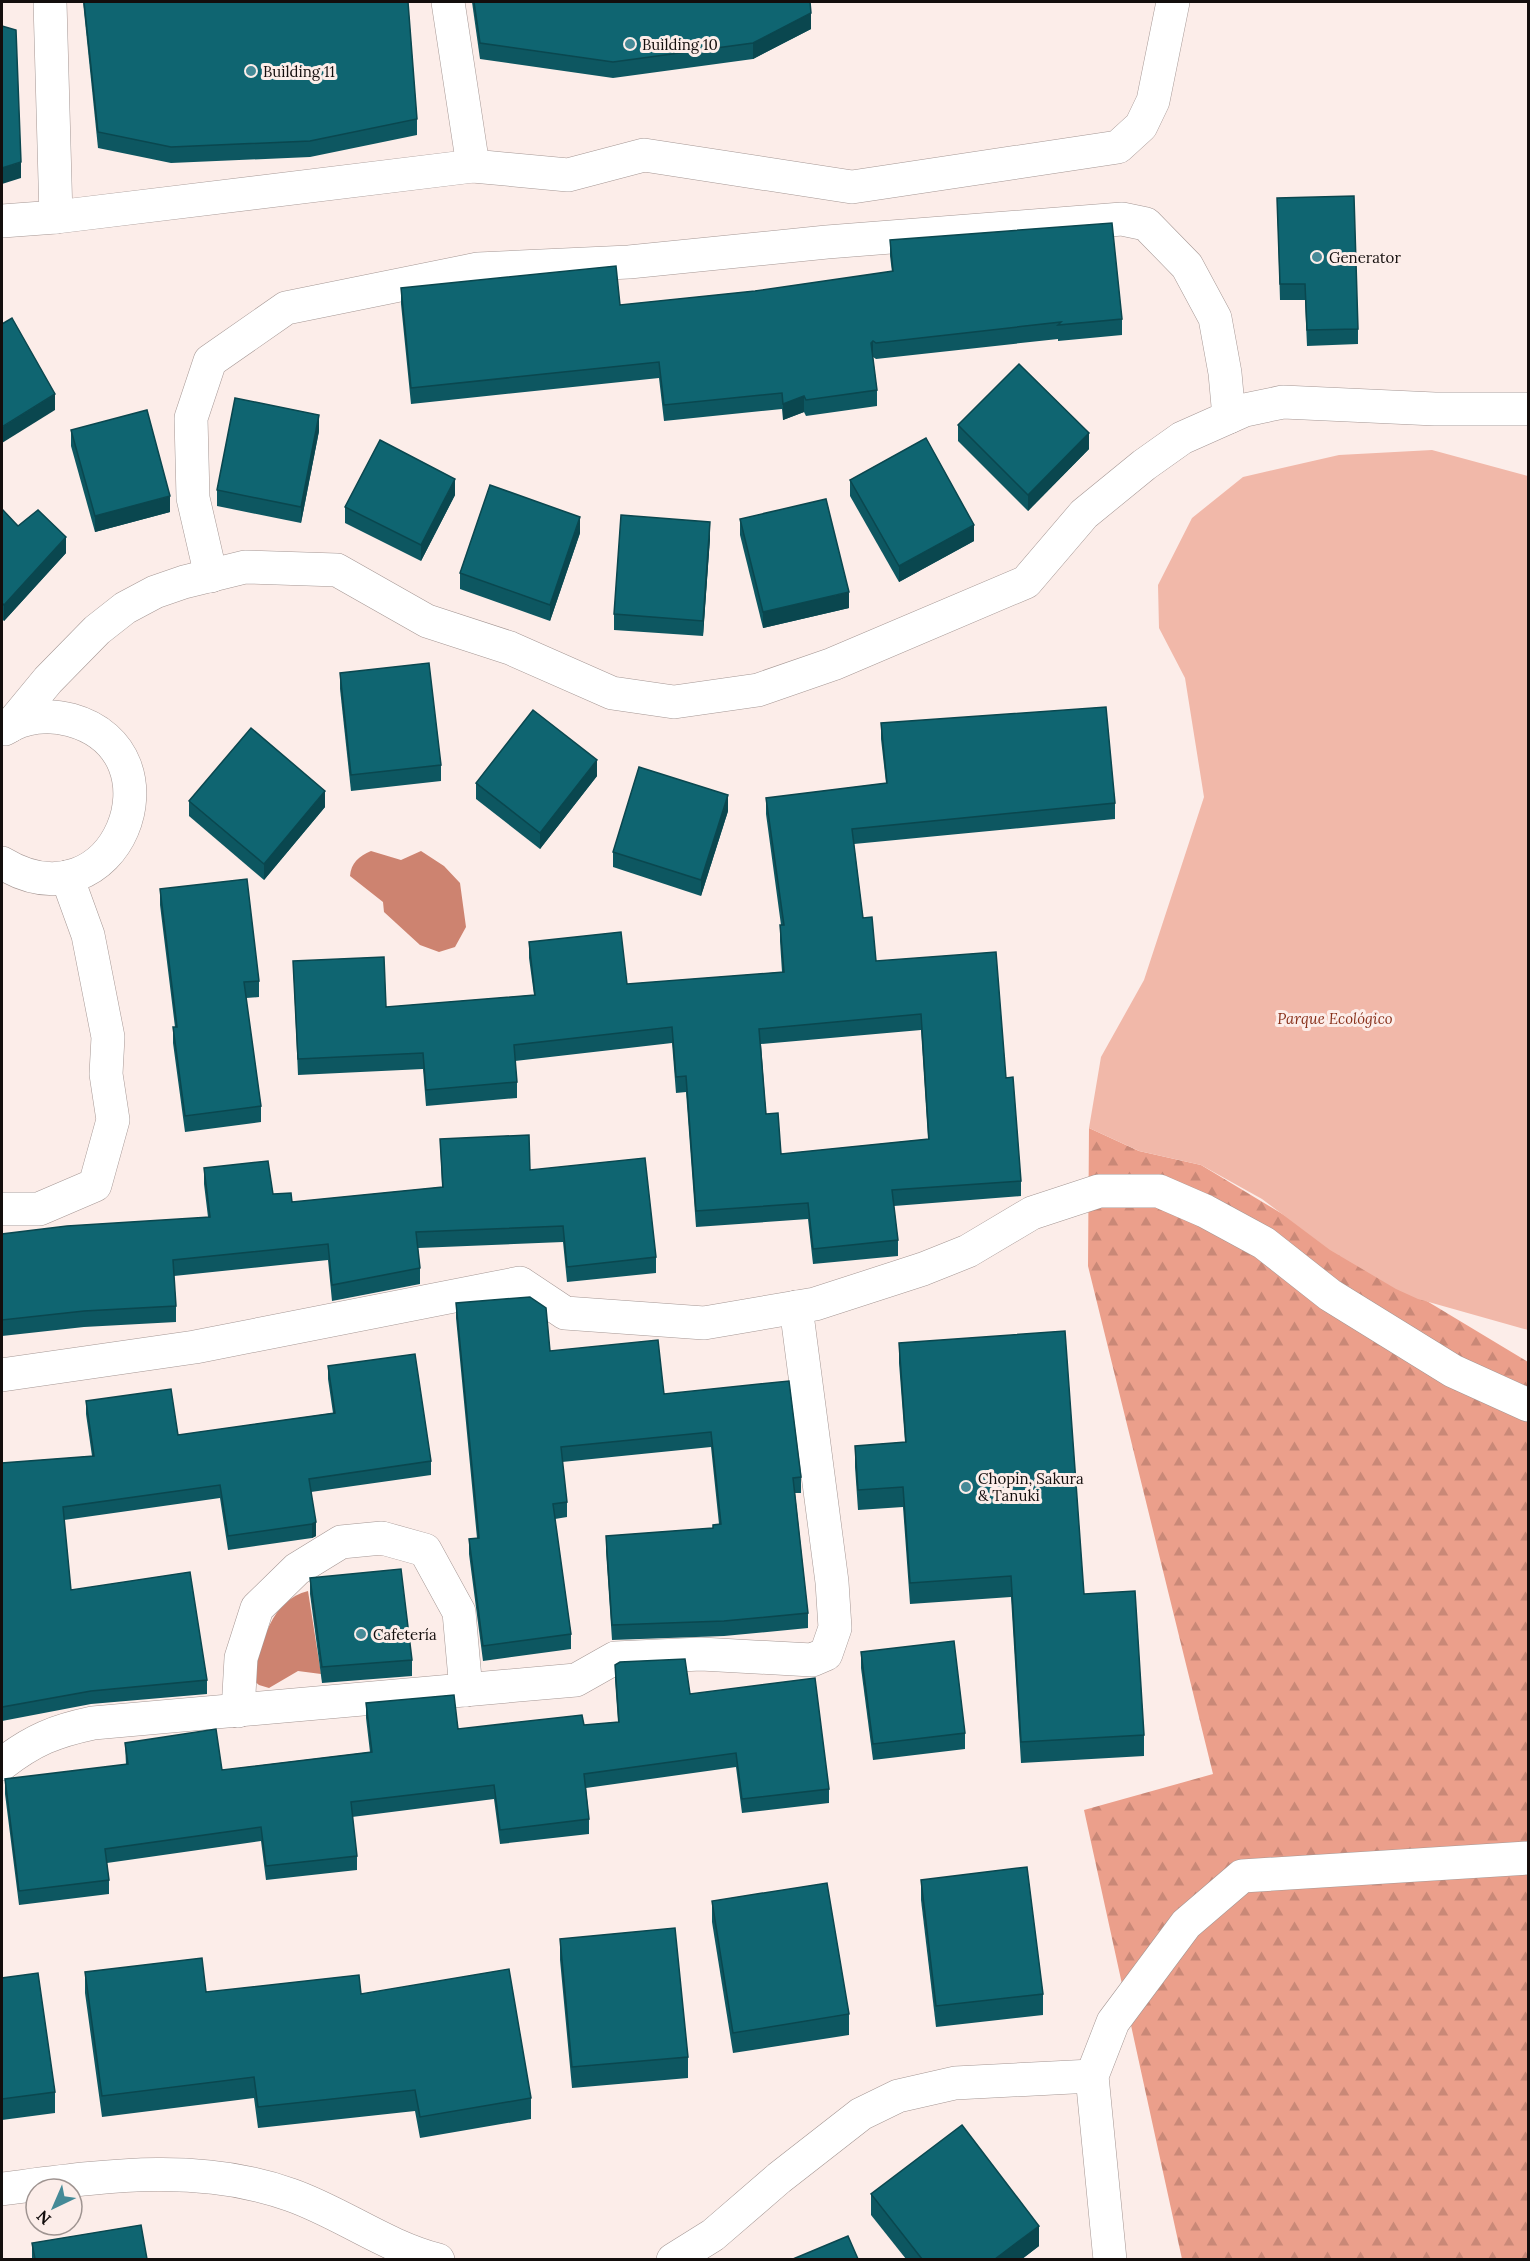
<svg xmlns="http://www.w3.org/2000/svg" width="1530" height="2261" font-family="Lora,serif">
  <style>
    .forest { fill: url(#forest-firs) }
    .green { fill: #f1b8a9 }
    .water { fill: #cd8370 }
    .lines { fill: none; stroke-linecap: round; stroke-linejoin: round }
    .minor-casing { stroke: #a59794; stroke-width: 34 }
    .minor { stroke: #fff; stroke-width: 33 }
    .wall { fill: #0d5761; fill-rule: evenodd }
    .shaded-wall { fill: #0a474f }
    .building { fill: #0f6571; stroke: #0a474f; stroke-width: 1.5; fill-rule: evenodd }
    .poi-dot { fill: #458a97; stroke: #fcede9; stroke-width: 2 }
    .labels { text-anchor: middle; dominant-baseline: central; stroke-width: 6; stroke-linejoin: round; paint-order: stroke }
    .poi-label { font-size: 15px; fill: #130e0d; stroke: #fcede9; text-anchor: start }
    .park-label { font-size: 15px; font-style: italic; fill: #89311b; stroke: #fcede9 }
  </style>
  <defs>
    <pattern id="forest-firs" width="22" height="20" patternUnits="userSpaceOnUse" patternTransform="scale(1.5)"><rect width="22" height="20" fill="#eb9f8b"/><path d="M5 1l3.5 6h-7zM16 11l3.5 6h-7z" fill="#c98877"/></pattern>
  </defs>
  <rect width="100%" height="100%" fill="#fcede9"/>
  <polygon class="forest" points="1089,1128 1139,1151 1201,1165 1528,1362 1528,2259 1182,2259 1084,1810 1213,1774 1088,1266"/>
  <polygon class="green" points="1432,450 1528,476 1528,1330 1418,1299 1396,1289 1330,1250 1262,1199 1201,1165 1139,1151 1089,1128 1101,1057 1144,980 1204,797 1185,678 1159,628 1158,585 1192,518 1243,477 1339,455"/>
  <g class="water">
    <path d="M371,851L401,860L421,851L444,866L460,883L466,927L455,947L439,952L420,945L384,912L383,902L350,876C351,863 359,856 371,851Z"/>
    <path d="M308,1591L321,1674L298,1671L269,1688L259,1685L253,1680C260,1647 270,1600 308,1591Z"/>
  </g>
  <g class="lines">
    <g class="minor-casing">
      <g id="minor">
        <polyline points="50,2 56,217"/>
        <polyline points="448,2 473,166"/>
        <polyline points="2,221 56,217 473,166 568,175 644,155 852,187 1118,147 1141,126 1153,101 1173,2"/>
        <polyline points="211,576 193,498 191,418 210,361 286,308 478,269 629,262 827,242 1122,219 1146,224 1187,266 1215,318 1225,373 1229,417"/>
        <polyline points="10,726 48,680 97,630 125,608 155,592 184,582 245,567 337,570 427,621 510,648 612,693 674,702 758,690 833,664 1026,582 1084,514 1144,465 1182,438 1245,410 1283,402 1435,409 1528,409"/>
        <path d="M2,863C116,932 186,752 71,720C49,714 24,716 5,729"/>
        <polyline points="2,1209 39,1209 95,1185 113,1120 106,1074 108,1037 88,935 67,877"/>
        <polyline points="2,1375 195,1347 520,1283 565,1313 704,1323 815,1304 923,1269 968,1251 1032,1213 1099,1191 1159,1191 1205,1211 1264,1243 1330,1295 1453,1371 1528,1405"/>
        <polyline points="238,1711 241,1658 257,1608 297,1569 341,1542 382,1538 425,1550 459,1612 466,1690"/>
        <path d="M2,1764C33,1740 55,1731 93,1723L576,1680L615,1658L701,1654L812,1660L826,1654L835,1628L832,1582L796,1307"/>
        <path d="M2,2189C98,2177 197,2161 291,2195C342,2213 384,2246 438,2260"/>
        <polyline points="673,2260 713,2235 779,2178 861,2114 898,2096 955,2083 1092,2076"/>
        <polyline points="1110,2260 1092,2076 1113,2022 1186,1924 1242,1876 1528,1858"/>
      </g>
    </g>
    <use href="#minor" class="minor"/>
  </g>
  <g class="wall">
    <polygon points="83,2 408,2 417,119 417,135 310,157 171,163 98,148"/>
    <polygon points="472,2 810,2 811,29 753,59 613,78 480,59"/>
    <polygon points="1277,198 1358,329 1358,344 1307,346 1305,300 1280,300"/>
    <polygon points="890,240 1122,319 1122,335 1058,341 1058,339 876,359 873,357 877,390 877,406 806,416 804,412 783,420 782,409 664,421 659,378 411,404 401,304 401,288 620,305 755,291 892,272 890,256"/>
    <polygon points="958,425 1089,449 1028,511 958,441"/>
    <polygon points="71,430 170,512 95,532 71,446"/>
    <polygon points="319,431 301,523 217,506 217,490"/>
    <polygon points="850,480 974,541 899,582 850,496"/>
    <polygon points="455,495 421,561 345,523 345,507"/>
    <polygon points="2,509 18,526 66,553 4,621 2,619"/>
    <polygon points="740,519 849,608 763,628 740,535"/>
    <polygon points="580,533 550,621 460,589 460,573"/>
    <polygon points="710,538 703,636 614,630 614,614"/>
    <polygon points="340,673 441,765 441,781 351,791 340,689"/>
    <path d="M881,723L1115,803V819L854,844L863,918L876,961L1006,1078L1021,1181V1196L894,1206L898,1240V1256L813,1264L808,1219L696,1227L686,1092L676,1093L672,1043L515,1061L517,1082V1098L426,1106L423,1069L298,1075L293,961L386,1007L534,995L529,958V942L627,984L782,972L780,941V925H781L766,814V798L886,783L881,739ZM921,1030L928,1139L781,1154L766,1114L761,1044Z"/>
    <polygon points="597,776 540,849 476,799 476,783"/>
    <polygon points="189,801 325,807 264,880 189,816"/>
    <polygon points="728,811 701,896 613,867 613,852"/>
    <polygon points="160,889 259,981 259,997 246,998 261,1106 261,1122 185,1132 173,1043 173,1027 175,1027 160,905"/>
    <polygon points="440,1139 530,1170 656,1257 656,1273 567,1282 563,1242 418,1248 420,1268 420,1284 332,1301 328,1260 174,1276 176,1306 176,1322 84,1327 2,1336 2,1234 208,1217 204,1184 204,1168 292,1202 442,1187"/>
    <polygon points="456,1303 550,1351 664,1394 801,1477 801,1493 795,1493 808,1613 808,1628 724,1636 612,1640 606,1551 606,1536 713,1528 719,1524 711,1447 562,1462 567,1502 567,1517 555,1519 571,1634 571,1649 483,1661 469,1554 469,1539 477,1538 456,1318"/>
    <polygon points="899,1343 1084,1594 1144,1735 1144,1756 1021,1763 1011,1597 910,1604 903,1507 858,1510 855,1467 855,1446 905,1442 899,1363"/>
    <polygon points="328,1366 431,1461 431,1475 311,1492 316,1536 312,1538 228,1550 220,1498 64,1520 71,1590 207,1680 207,1694 91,1704 2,1721 2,1463 92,1456 86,1414 86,1401 178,1435 333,1413 328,1379"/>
    <polygon points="310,1578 412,1660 412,1676 322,1683 310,1594"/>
    <polygon points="861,1652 965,1733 965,1749 873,1760 861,1668"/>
    <polygon points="615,1665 690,1694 829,1789 829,1803 742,1813 736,1767 586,1788 589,1819 589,1834 500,1844 494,1799 352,1817 357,1856 357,1870 266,1880 261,1841 107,1863 109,1880 109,1894 19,1905 5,1794 5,1779 126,1765 125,1743 222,1770 370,1752 366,1718 366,1703 458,1729 584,1725 618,1722 615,1680"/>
    <polygon points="921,1880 1043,1994 1043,2015 936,2027 921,1900"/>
    <polygon points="712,1901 849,2014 849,2035 733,2053 712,1922"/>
    <polygon points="560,1939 688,2057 688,2078 572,2088 560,1960"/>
    <polygon points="85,1972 206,1992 361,1994 531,2098 531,2119 420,2138 415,2111 258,2128 254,2098 102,2117 85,1993"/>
    <polygon points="2,1978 55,2092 55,2113 2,2120"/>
    <polygon points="871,2194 1039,2246 1022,2259 906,2259 871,2215"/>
    <polygon points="32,2243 147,2259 32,2259"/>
  </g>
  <g class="shaded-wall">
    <polygon points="811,13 811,29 753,59 753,43"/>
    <polygon points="21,162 21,178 2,184 2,168"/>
    <polygon points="873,341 873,357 871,359 871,343"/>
    <polygon points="55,394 55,410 2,443 2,427"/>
    <polygon points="804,396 804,412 783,420 783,404"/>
    <polygon points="319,415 319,431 301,523 301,507"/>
    <polygon points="1089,433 1089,449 1028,511 1028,495"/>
    <polygon points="455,479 455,495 421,561 421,545"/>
    <polygon points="170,496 170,512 95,532 95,516"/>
    <polygon points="580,517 580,533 550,621 550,605"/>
    <polygon points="710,522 710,538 703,636 703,621"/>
    <polygon points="974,525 974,541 899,582 899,566"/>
    <polygon points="66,537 66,553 4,621 4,605"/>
    <polygon points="849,592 849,608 763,628 763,612"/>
    <polygon points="597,760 597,776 540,849 540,833"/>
    <polygon points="325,791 325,807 264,880 264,864"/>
    <polygon points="728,795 728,811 701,896 701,880"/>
    <polygon points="316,1522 316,1536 312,1538 312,1524"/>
    <polygon points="1039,2226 1039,2246 1022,2259 995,2259"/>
  </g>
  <g class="building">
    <polygon points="84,2 408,2 417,119 310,141 171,147 98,132"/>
    <polygon points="474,2 810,2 811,13 753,43 613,62 480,43"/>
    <polygon points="2,26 16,30 21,162 2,168"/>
    <polygon points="1354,196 1358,329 1307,330 1305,284 1280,284 1277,198"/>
    <polygon points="1112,223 1122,319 1058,325 1061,322 876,343 873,341 871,343 877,390 806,400 804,396 783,404 782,393 664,405 659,362 411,388 401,288 616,266 620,305 755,291 893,271 890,240"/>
    <polygon points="12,318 55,394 2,427 2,324"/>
    <polygon points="1019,364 1089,433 1028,495 958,425"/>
    <polygon points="235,398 319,415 301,507 217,490"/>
    <polygon points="147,410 170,496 95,516 71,430"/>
    <polygon points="926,438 974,525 899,566 850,480"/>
    <polygon points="380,440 455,479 421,545 345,507"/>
    <polygon points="490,485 580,517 550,605 460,573"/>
    <polygon points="826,499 849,592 763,612 740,519"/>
    <polygon points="2,509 18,526 38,510 66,537 4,605 2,603"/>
    <polygon points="621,515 710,522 703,621 614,614"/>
    <polygon points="429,663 441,765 351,775 340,673"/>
    <path d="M1106,707L1115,803L852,829L863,918L872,917L876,961L996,952L1006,1078L1013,1077L1021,1181L892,1190L898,1240L813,1249L808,1203L696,1211L686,1076L676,1077L672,1027L514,1045L517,1082L426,1090L423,1053L298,1059L293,961L384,957L386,1007L535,995L529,942L621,932L627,984L784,972L780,925H784L766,798L887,783L881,723ZM921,1014L929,1139L781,1154L778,1113L766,1114L759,1029Z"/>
    <polygon points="533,710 597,760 540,833 476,783"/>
    <polygon points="251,728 325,791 264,864 189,801"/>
    <polygon points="639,767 728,795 701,880 613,852"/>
    <polygon points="247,879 259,981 244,982 261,1106 185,1116 173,1027 177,1027 160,889"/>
    <polygon points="529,1135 530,1170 645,1158 656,1257 567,1267 563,1226 416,1232 420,1268 332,1285 328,1244 173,1260 176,1306 84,1311 2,1320 2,1234 67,1226 210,1217 204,1168 268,1161 273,1194 291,1193 292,1202 443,1187 440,1139"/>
    <polygon points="530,1297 546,1308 550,1351 658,1340 664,1394 789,1381 801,1477 793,1478 808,1613 724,1621 612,1625 606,1536 713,1528 713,1525 721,1524 711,1432 561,1447 567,1502 553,1504 571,1634 483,1646 469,1539 479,1538 456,1303"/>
    <polygon points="1065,1331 1084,1594 1135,1591 1144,1735 1021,1742 1011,1576 910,1583 903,1487 858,1490 855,1446 906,1442 899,1343"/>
    <polygon points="415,1354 431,1461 309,1479 316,1522 312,1524 228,1536 220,1485 63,1507 71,1590 190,1572 207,1680 91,1691 2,1707 2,1463 94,1456 86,1401 171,1389 178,1435 335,1413 328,1366"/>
    <polygon points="401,1569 412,1660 322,1667 310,1578"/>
    <polygon points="954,1641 965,1733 873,1744 861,1652"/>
    <polygon points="685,1659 690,1694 815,1678 829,1789 742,1799 736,1753 584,1774 589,1819 500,1830 494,1785 351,1802 357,1856 266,1866 261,1827 105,1849 109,1880 19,1891 5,1779 128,1764 125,1743 216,1729 222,1770 372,1752 366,1703 454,1695 458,1729 582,1715 584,1725 619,1722 615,1665 620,1662"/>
    <polygon points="1027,1867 1043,1994 936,2006 921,1880"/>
    <polygon points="827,1883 849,2014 733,2033 712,1901"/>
    <polygon points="675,1928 688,2057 572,2067 560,1939"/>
    <polygon points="202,1958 206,1992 359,1975 361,1994 509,1969 531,2098 420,2117 415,2090 258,2107 254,2077 102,2096 85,1972"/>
    <polygon points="38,1973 55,2092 2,2099 2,1978"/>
    <polygon points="962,2125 1039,2226 995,2259 922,2259 871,2194"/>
    <polygon points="141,2225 147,2259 35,2259 32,2243"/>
    <polygon points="848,2236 858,2259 793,2259"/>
  </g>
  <g class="poi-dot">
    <circle cx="630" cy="44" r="6"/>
    <circle cx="251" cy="71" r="6"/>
    <circle cx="1317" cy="257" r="6"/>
    <circle cx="966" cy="1487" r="6"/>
    <circle cx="361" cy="1634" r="6"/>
  </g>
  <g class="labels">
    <g class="poi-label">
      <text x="642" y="44">Building 10</text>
      <text x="263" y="71">Building 11</text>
      <text x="1329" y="257">Generator</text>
      <text x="978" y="1478">Chopin, Sakura<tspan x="978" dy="17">&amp; Tanuki</tspan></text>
      <text x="373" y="1634">Cafetería</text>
    </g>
    <g class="park-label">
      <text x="1335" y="1018">Parque Ecológico</text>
    </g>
  </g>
  <rect width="1530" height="2261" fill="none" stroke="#130e0d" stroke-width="6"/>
  <g transform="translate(54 2207) rotate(224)"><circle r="28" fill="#fcede9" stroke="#9f9491" stroke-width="1.5"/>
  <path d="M0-4.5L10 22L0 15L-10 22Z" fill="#458a97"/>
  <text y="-9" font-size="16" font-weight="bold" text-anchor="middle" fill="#130e0d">N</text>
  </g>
</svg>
